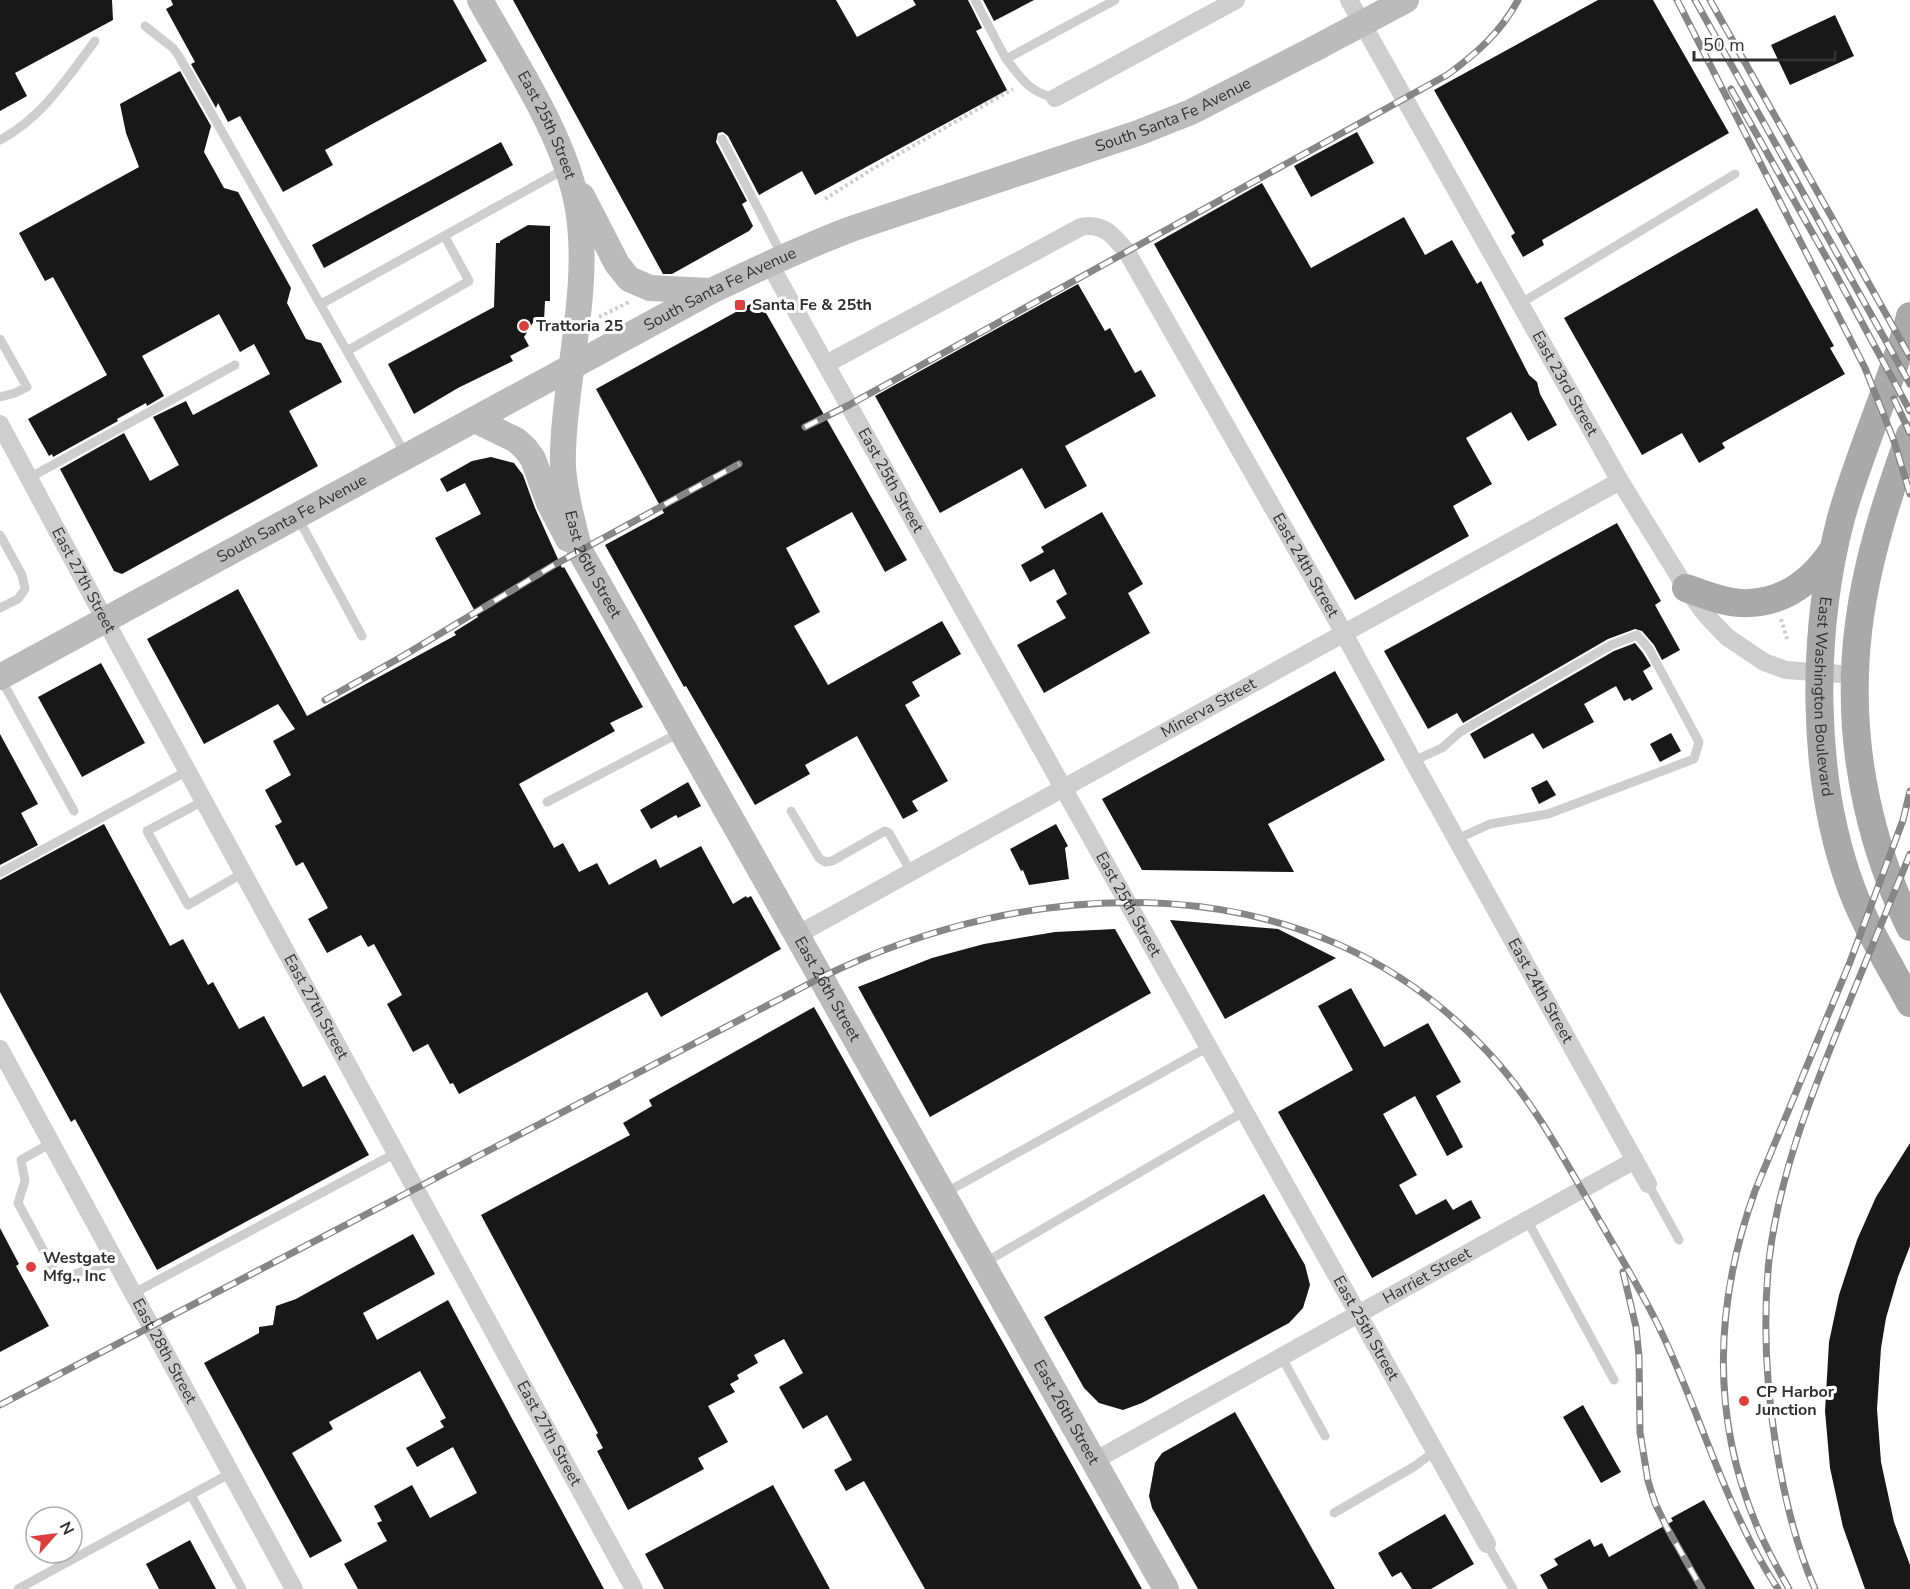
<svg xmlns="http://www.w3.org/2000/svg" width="1910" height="1589" font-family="'Nunito Sans',sans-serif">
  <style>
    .building { fill: #181818 }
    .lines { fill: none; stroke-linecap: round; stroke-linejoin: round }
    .path { stroke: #cecece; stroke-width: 4; stroke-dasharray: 3 3; stroke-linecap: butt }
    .lane { stroke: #cecece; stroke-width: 9 }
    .street { stroke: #cecece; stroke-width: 18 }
    .secondary { stroke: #bbb; stroke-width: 26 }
    .primary { stroke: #a9a9a9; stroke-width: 28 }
    .rail-casing { stroke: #868686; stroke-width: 7 }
    .rail { stroke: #fff; stroke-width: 4.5; stroke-dasharray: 14; stroke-linecap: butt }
    .secondary-bridge { stroke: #bbb; stroke-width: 26 }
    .poi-dot { fill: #dc3f3e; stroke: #fff; stroke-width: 2 }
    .labels { text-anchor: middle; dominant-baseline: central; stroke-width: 6; stroke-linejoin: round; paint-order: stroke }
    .street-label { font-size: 16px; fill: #313131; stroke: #fff }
    .poi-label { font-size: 16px; font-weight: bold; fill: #313131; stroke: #fff; text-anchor: start }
  </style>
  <rect width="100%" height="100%" fill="#fff"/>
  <g class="building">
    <polygon points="0,0 112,0 113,20 15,73 27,96 0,111"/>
    <polygon points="171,0 453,0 487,61 325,150 333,165 283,192 240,116 228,122 218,103 216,108 191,64 195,62 166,9 173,5"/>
    <polygon points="513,0 836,0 857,37 916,5 913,0 968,0 982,28 976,31 1007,90 815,195 802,171 759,195 728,136 723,132 718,133 716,142 747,201 742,204 753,226 749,231 672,274 663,274"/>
    <polygon points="983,0 1034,0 994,21"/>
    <polygon points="1598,0 1653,0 1729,133 1542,240 1544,245 1523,257 1511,236 1515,233 1434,90"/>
    <polygon points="1835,15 1854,56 1790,85 1771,45"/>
    <polygon points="180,71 211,126 204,152 224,188 238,192 291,288 287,303 306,339 321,343 342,382 289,411 318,466 122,574 114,571 60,469 124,433 150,481 179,465 153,417 186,401 193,415 270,374 254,344 240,352 219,314 142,356 164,396 147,406 146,403 117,419 118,421 53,457 52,454 49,456 28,419 107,375 53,277 45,281 19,233 139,167 126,133 120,104"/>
    <polygon points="1357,132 1374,163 1311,197 1294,166"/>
    <polygon points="501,142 513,165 324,268 312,245"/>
    <polygon points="1262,183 1311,268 1404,217 1425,255 1452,240 1477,284 1481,281 1529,375 1537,382 1540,394 1557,425 1528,441 1511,412 1466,438 1492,484 1453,506 1469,536 1355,600 1154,244"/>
    <polygon points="1757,208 1834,346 1830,348 1845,374 1722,443 1725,448 1699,463 1682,433 1642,455 1564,318"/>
    <polygon points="528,225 550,226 550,301 545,301 544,321 534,321 524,337 529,346 510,356 513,361 458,388 414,414 388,364 494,307 496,243 500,243 500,241"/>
    <polygon points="1078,284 1105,331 1110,328 1135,373 1141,370 1156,396 1065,446 1087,486 1045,509 1022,468 940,513 875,396"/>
    <polygon points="754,302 762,306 907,560 885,572 852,512 786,548 820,612 794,626 828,685 942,621 961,654 912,682 920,696 905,705 948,781 912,801 918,811 903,819 857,736 805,765 810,774 755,805 686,686 684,687 605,545 664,513 596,389"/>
    <polygon points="491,457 514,463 523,475 535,508 562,568 564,567 643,707 610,723 615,731 519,784 554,848 563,843 579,872 597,863 609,885 656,859 660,868 701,846 733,904 746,896 747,898 751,896 781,949 661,1017 647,992 459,1094 453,1083 450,1084 428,1044 413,1052 387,1004 402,995 374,944 368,947 361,935 327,953 308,919 328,908 303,862 296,866 275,826 282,822 265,790 291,775 273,741 295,729 278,704 204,744 147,639 238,589 307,716 456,635 454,632 478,617 435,538 481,514 465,483 447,492 440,479 472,461"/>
    <polygon points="1102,512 1143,584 1128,593 1150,633 1044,693 1017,645 1066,618 1056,601 1067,594 1054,569 1030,582 1021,565 1044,552 1041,547"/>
    <polygon points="1617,523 1661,601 1655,605 1680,650 1662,660 1654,645 1642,631 1635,629 1608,639 1463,723 1457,713 1428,729 1384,651"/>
    <polygon points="1635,643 1643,653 1651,666 1643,671 1653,689 1632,701 1630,698 1624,701 1616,686 1584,704 1594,722 1543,749 1533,733 1484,759 1470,734 1614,651"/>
    <polygon points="101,663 145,743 82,777 38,697"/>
    <polygon points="1335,671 1385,760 1268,824 1294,872 1142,870 1102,799"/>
    <polygon points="1671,733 1681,751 1660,762 1650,744"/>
    <polygon points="0,734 38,804 21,813 38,845 0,865"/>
    <polygon points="1547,780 1556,795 1539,804 1531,788"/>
    <polygon points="688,782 701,806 678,818 676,815 651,829 640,810"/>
    <polygon points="104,824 170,946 183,939 208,985 213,982 239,1029 264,1016 303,1087 325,1075 369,1155 157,1270 75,1119 71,1122 0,992 0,880"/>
    <polygon points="1056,824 1068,846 1065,848 1069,879 1029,885 1023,870 1021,871 1010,849"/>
    <polygon points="1170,920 1278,929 1336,958 1225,1019"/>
    <polygon points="1115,929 1151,993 930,1117 858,987 932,958 984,944 1055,932"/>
    <polygon points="1351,988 1384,1047 1428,1023 1461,1082 1436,1096 1463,1147 1447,1156 1415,1096 1383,1114 1417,1175 1399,1185 1416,1215 1446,1199 1453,1210 1471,1200 1481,1218 1372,1278 1278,1112 1353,1070 1318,1006"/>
    <polygon points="814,1007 1142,1589 925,1589 864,1481 846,1491 834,1470 852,1460 827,1415 803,1429 779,1387 803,1373 784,1339 754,1355 758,1363 737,1375 739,1379 730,1384 735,1392 708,1406 728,1442 698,1458 704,1469 628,1510 597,1451 603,1448 596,1435 598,1433 481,1215 630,1135 623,1123 652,1106 649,1100"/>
    <polygon points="1910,1143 1910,1246 1898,1277 1886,1318 1881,1348 1877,1409 1881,1462 1894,1522 1910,1565 1910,1589 1865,1589 1843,1527 1830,1468 1825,1411 1829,1342 1839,1295 1857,1240 1876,1197"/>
    <polygon points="1264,1194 1305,1265 1310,1285 1303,1308 1289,1323 1142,1403 1123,1410 1099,1403 1084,1388 1044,1317"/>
    <polygon points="0,1228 19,1264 16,1266 49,1326 0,1352"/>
    <polygon points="413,1234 435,1274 363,1313 377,1340 448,1300 604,1589 358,1589 344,1564 387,1541 377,1523 382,1521 374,1506 412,1485 430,1518 477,1493 453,1447 417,1467 406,1448 444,1427 440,1421 446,1418 420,1371 329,1422 333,1429 292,1453 342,1541 310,1558 204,1363 259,1333 259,1327 273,1325 276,1306 296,1299"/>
    <polygon points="1583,1405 1621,1472 1601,1483 1563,1417"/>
    <polygon points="1235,1412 1335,1589 1198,1589 1152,1508 1149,1496 1155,1463 1162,1453"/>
    <polygon points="773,1485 830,1589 664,1589 645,1554"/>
    <polygon points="1704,1500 1755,1589 1548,1589 1540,1575 1558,1565 1554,1559 1590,1539 1594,1547 1602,1543 1609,1557 1673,1521 1671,1518"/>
    <polygon points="1445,1514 1474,1564 1431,1589 1412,1589 1401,1572 1392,1577 1378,1553"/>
    <polygon points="190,1540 216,1589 159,1589 146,1564"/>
  </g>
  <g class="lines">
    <g class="path">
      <polyline points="825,199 869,171 1013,89"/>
      <polyline points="599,317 629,302"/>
      <polyline points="1781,619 1788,642"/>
    </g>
    <g class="lane">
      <polyline points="975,0 1006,59 1115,0"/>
      <polyline points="145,26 173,48 180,58 406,455"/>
      <path d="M1006,59C1022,79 1029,92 1055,98"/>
      <polyline points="722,139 783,257"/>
      <path d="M0,140C42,118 67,78 95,41"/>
      <polyline points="1521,303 1735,174"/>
      <polyline points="321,304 565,169"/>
      <polyline points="0,339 27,387 15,393 0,397"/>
      <polyline points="347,351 469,281 445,237"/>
      <polyline points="29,478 235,365"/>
      <polyline points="298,518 362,636"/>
      <polyline points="0,535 22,575 25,589 18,599 0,608"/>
      <polyline points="1,679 74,811"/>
      <polyline points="1413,761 1442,748 1460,732 1611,645 1637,635 1649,649 1699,742 1694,759 1548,814 1490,824 1457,839"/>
      <polyline points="203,801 147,831 188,905 243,873"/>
      <polyline points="547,802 679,733"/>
      <polyline points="791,811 819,858 825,862 832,861 885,831 889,833 911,872"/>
      <polyline points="0,873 187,771"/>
      <polyline points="51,1143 21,1160 25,1181 18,1203 59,1279 116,1261"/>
      <polyline points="1648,1184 1679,1240"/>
      <polyline points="945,1193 1208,1047"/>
      <polyline points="1527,1220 1614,1380"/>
      <polyline points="984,1263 1245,1111"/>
      <polyline points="134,1293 396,1153"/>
      <polyline points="1281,1356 1325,1436"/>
      <polyline points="191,1495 242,1589"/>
      <polyline points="1334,1513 1415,1466 1435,1451"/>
      <polyline points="1487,1544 1513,1589"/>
      <polyline points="18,1589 231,1473"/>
    </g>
    <g class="street">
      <path id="s1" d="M1349,0L1620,481L1686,588L1705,614L1727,637L1764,662L1786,670L1855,675"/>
      <polyline points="1055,98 1236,0"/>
      <path id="s2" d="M769,263L1487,1544"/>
      <path id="s3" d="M826,364L1081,227C1103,222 1114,236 1127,252L1335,617L1413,761L1648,1184"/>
      <path id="s4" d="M0,424L105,620L634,1589"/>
      <path id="s5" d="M797,935L1620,481"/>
      <path id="s6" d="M0,1049L294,1589"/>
      <path id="s7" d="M1094,1461L1635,1160"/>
    </g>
    <g class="secondary">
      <path id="s8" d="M480,0C515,63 566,138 578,209C588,271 575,333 568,394C565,418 562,443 563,467C565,495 573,524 580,551L1166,1589"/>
      <polyline points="582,196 617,264 629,279 650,288 710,291"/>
      <polyline points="475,420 516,440 525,448 533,459 549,503 568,539"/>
      <path id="s9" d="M0,677L711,291C758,269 805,246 854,228L1138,133L1191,112L1314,49"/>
    </g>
    <g class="primary">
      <path id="s10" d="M1910,316C1906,335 1898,354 1892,372C1875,420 1854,471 1841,518C1811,633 1810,778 1852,890C1867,929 1890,966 1910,1003"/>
      <path d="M1910,435C1882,511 1857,592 1855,674C1852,761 1872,849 1910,927"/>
      <path d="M1686,588C1703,594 1722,602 1740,603C1781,605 1811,583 1833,550"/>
    </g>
    <g class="rail-casing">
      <g id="rail">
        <polyline points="1677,0 1865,368 1894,441 1910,494"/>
        <polyline points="1695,0 1910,384"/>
        <polyline points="1710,0 1910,357"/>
        <polyline points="1731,89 1834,271 1910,411"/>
        <polyline points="1894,399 1910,433"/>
        <path d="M805,427L849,405L1447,75C1476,54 1501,32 1518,0"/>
        <polyline points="325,700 403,656 554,565 739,464"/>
        <polyline points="1623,1272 1636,1327 1639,1356 1640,1432 1648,1481 1655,1503 1666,1526 1702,1589"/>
        <path d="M0,1405L820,978C1036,872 1310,862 1485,1049C1529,1095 1559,1150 1590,1204C1612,1243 1636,1281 1656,1321C1700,1409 1723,1506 1778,1589"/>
        <path d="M1789,1589C1777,1568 1765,1546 1756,1524C1710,1413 1715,1302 1755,1191L1850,962L1903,820L1910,791"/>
        <path d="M1815,1589C1794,1542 1783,1491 1775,1440C1766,1381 1763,1319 1769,1260C1779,1176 1810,1098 1841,1022C1864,966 1887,910 1910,854"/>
      </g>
    </g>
    <use href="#rail" class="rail"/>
    <polyline class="secondary-bridge" points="1314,49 1406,0"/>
  </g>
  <g class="poi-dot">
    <rect x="734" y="299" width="12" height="12" rx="3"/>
    <circle cx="524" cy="326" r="6"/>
    <circle cx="31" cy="1267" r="6"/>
    <circle cx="1744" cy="1401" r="6"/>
  </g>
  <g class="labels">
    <g class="street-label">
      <text stroke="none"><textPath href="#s9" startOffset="1304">South Santa Fe Avenue</textPath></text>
      <text stroke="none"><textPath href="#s8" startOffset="142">East 25th Street</textPath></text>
      <text stroke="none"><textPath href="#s9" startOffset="818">South Santa Fe Avenue</textPath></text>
      <text stroke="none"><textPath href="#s1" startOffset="440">East 23rd Street</textPath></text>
      <text stroke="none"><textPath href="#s2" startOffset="249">East 25th Street</textPath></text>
      <text stroke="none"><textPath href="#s9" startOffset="332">South Santa Fe Avenue</textPath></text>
      <text stroke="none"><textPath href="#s8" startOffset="594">East 26th Street</textPath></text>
      <text stroke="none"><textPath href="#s3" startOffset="706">East 24th Street</textPath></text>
      <text stroke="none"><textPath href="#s4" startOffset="177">East 27th Street</textPath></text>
      <text stroke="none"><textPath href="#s10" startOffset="394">East Washington Boulevard</textPath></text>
      <text stroke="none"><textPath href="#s5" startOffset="470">Minerva Street</textPath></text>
      <text stroke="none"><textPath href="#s2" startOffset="735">East 25th Street</textPath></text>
      <text stroke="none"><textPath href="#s8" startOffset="1080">East 26th Street</textPath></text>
      <text stroke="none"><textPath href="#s3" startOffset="1192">East 24th Street</textPath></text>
      <text stroke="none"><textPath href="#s4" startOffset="663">East 27th Street</textPath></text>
      <text stroke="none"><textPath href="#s7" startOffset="381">Harriet Street</textPath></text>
      <text stroke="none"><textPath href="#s2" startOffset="1221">East 25th Street</textPath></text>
      <text stroke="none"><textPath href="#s6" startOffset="344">East 28th Street</textPath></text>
      <text stroke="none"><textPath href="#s8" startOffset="1566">East 26th Street</textPath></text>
      <text stroke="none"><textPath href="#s4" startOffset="1149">East 27th Street</textPath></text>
    </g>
    <g class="poi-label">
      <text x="752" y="305">Santa Fe &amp; 25th</text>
      <text x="536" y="326">Trattoria 25</text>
      <text x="43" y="1258">Westgate<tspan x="43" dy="18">Mfg., Inc</tspan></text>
      <text x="1756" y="1392">CP Harbor<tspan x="1756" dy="18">Junction</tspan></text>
    </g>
  </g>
  <g transform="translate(54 1535) rotate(62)"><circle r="28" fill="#ffffff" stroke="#adadad" stroke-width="1.5"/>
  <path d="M0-4.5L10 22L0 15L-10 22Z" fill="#dc3f3e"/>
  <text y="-9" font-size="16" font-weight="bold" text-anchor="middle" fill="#313131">N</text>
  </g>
  <path d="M1694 51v9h141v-9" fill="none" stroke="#313131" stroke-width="3"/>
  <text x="1703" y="51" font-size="18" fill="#313131" stroke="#ffffff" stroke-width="4.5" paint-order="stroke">50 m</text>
</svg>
